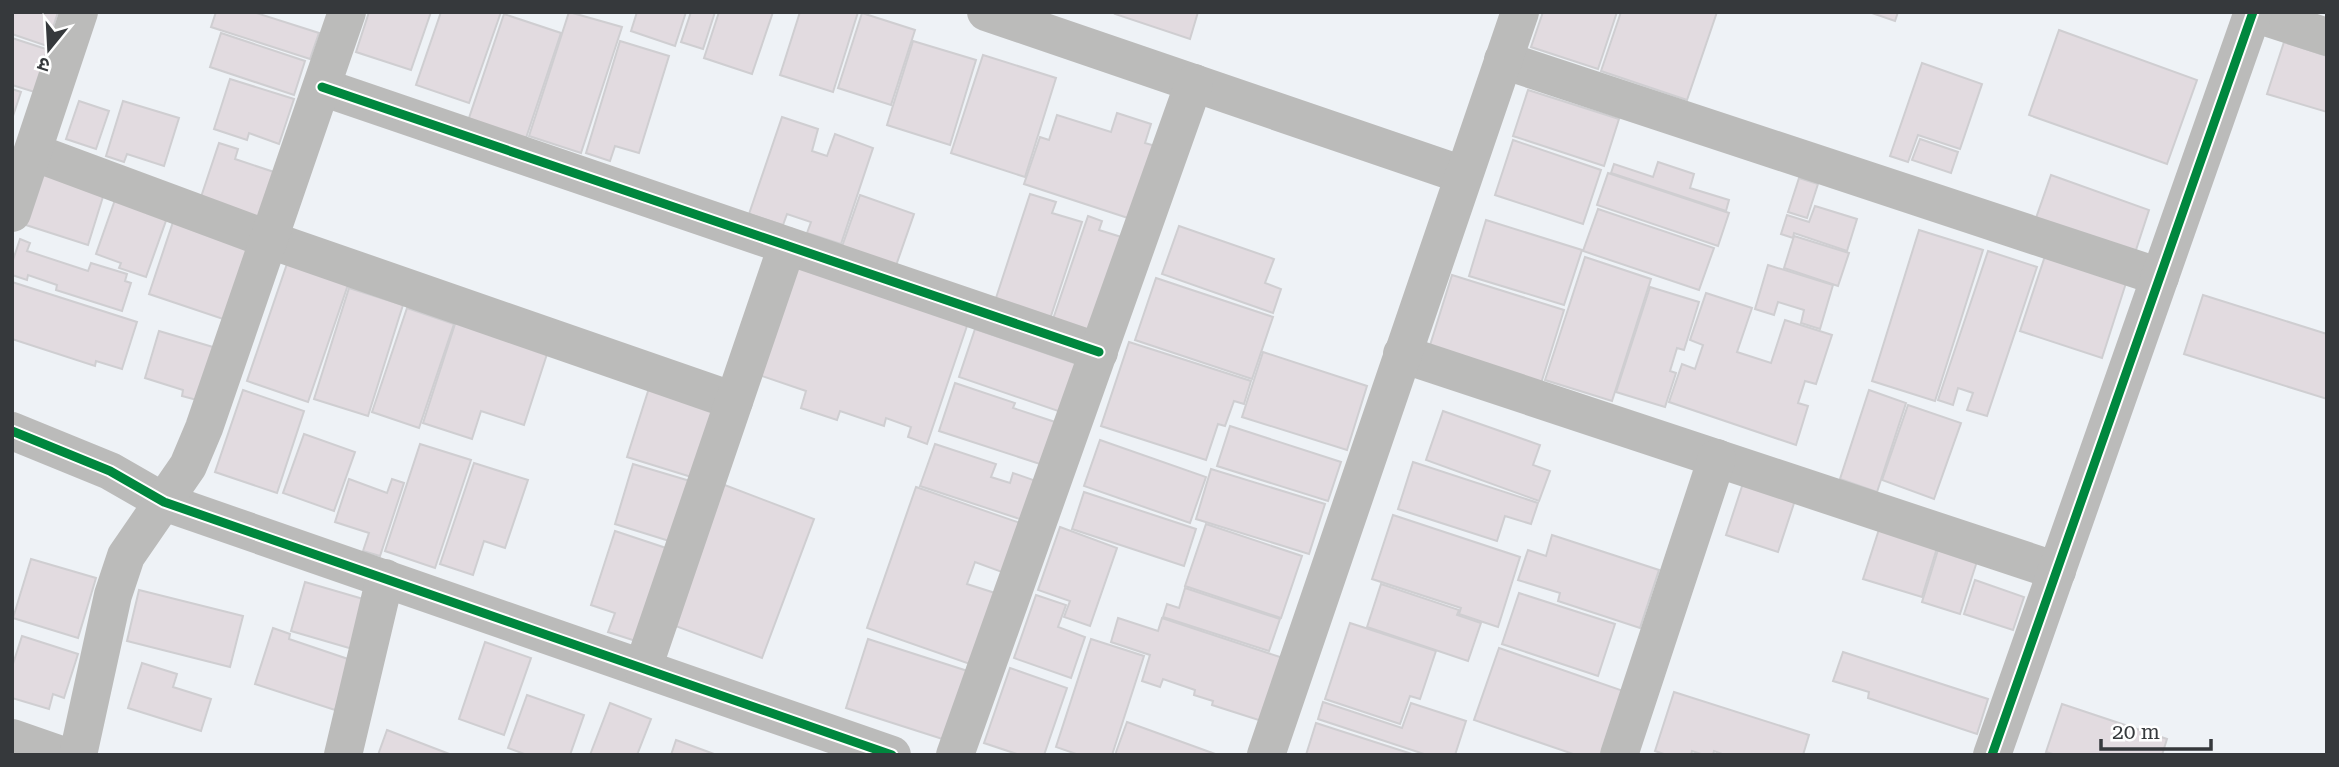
<svg xmlns="http://www.w3.org/2000/svg" width="2339" height="767" font-family="'Roboto Serif','Noto Sans Devanagari',serif">
  <style>
    .building { fill: #e2dbe0; stroke: #cfced1; stroke-width: 2 }
    .lines { fill: none; stroke-linecap: round; stroke-linejoin: round }
    .minor { stroke: #bbbbba; stroke-width: 38 }
    .cycleway-casing { stroke: #fff; stroke-width: 13 }
    .cycleway { stroke: #00873e; stroke-width: 9 }
  </style>
  <rect width="100%" height="100%" fill="#eef2f6"/>
  <g class="building">
    <polygon points="12,12 58,12 47,46 12,34"/>
    <polygon points="216,12 253,12 319,33 310,59 211,27"/>
    <polygon points="369,12 431,12 411,70 356,52"/>
    <polygon points="441,12 501,12 469,103 416,85"/>
    <polygon points="569,12 622,27 581,153 529,136"/>
    <polygon points="637,12 686,12 675,46 631,31"/>
    <polygon points="691,12 715,12 703,49 681,42"/>
    <polygon points="719,12 773,12 752,74 704,58"/>
    <polygon points="800,12 858,12 833,92 780,75"/>
    <polygon points="1116,12 1198,12 1190,39 1115,14"/>
    <polygon points="1543,12 1617,12 1598,69 1531,47"/>
    <polygon points="1621,12 1717,12 1687,100 1601,71"/>
    <polygon points="1869,12 1898,12 1895,21"/>
    <polygon points="862,13 915,30 891,105 838,88"/>
    <polygon points="504,14 561,33 525,141 468,121"/>
    <polygon points="2059,30 2197,80 2167,164 2029,115"/>
    <polygon points="221,33 305,61 294,95 210,67"/>
    <polygon points="12,38 52,51 38,93 12,85"/>
    <polygon points="620,41 669,56 639,153 615,146 610,161 586,153"/>
    <polygon points="913,41 976,60 950,145 887,125"/>
    <polygon points="2284,42 2327,56 2327,112 2267,94"/>
    <polygon points="983,55 1056,78 1025,177 951,153"/>
    <polygon points="1922,63 1982,84 1960,149 1918,135 1908,162 1890,156"/>
    <polygon points="230,79 294,99 279,144 249,133 247,140 214,129"/>
    <polygon points="12,89 21,92 12,119"/>
    <polygon points="1528,90 1619,119 1604,166 1513,136"/>
    <polygon points="79,101 109,111 96,149 66,139"/>
    <polygon points="123,101 179,118 164,166 127,154 124,162 106,156"/>
    <polygon points="1117,113 1151,124 1145,143 1166,149 1128,218 1024,184 1040,137 1049,140 1057,115 1111,132"/>
    <polygon points="782,117 818,129 812,151 827,156 835,134 873,148 841,244 807,233 811,222 787,214 783,225 749,214"/>
    <polygon points="1920,139 1958,152 1951,173 1912,160"/>
    <polygon points="1513,140 1601,170 1583,224 1495,195"/>
    <polygon points="219,143 238,149 235,159 280,174 265,221 199,203"/>
    <polygon points="1658,162 1694,174 1690,188 1729,200 1726,211 1611,173 1614,164 1653,177"/>
    <polygon points="45,166 106,187 88,245 26,225"/>
    <polygon points="1608,173 1729,213 1718,246 1597,205"/>
    <polygon points="2051,175 2149,210 2134,256 2035,221"/>
    <polygon points="1799,178 1818,184 1807,218 1788,212"/>
    <polygon points="1030,194 1056,202 1052,213 1082,222 1050,319 995,301"/>
    <polygon points="860,195 914,214 892,277 838,258"/>
    <polygon points="116,197 168,215 146,277 119,268 121,263 96,254"/>
    <polygon points="1815,206 1857,219 1847,251 1794,233 1793,238 1781,234 1787,215 1809,222"/>
    <polygon points="1598,209 1714,248 1699,290 1583,251"/>
    <polygon points="1088,216 1102,221 1099,230 1134,241 1101,338 1052,322"/>
    <polygon points="174,219 256,247 232,322 149,294"/>
    <polygon points="1486,220 1582,250 1564,305 1469,276"/>
    <polygon points="1179,226 1274,259 1265,283 1281,289 1273,313 1162,274"/>
    <polygon points="1919,230 1983,250 1935,401 1872,381"/>
    <polygon points="1794,236 1849,253 1838,286 1784,268"/>
    <polygon points="20,239 30,243 27,251 88,271 91,263 127,274 125,281 131,283 122,311 56,290 57,285 28,275 27,280 12,275 12,263"/>
    <polygon points="1988,251 2037,267 1987,416 1967,410 1973,393 1958,388 1953,405 1938,400"/>
    <polygon points="291,252 352,273 308,402 247,381"/>
    <polygon points="2045,256 2126,283 2102,358 2020,331"/>
    <polygon points="1585,257 1651,279 1612,401 1545,380"/>
    <polygon points="797,265 968,323 927,444 908,437 911,427 886,418 884,426 840,411 837,420 801,408 806,391 759,375"/>
    <polygon points="1768,265 1833,285 1820,329 1801,323 1804,310 1778,302 1774,315 1755,309"/>
    <polygon points="1452,275 1564,310 1538,393 1426,358"/>
    <polygon points="1156,278 1273,317 1252,379 1135,340"/>
    <polygon points="12,282 137,322 122,369 96,361 95,366 12,339"/>
    <polygon points="1650,287 1699,302 1684,350 1677,348 1670,371 1676,373 1665,407 1616,392"/>
    <polygon points="349,288 403,305 368,416 314,399"/>
    <polygon points="1706,293 1752,308 1737,352 1771,363 1785,320 1832,335 1816,384 1805,381 1798,403 1808,406 1796,445 1669,402 1682,364 1695,369 1703,345 1690,340"/>
    <polygon points="2203,295 2327,334 2327,399 2184,354"/>
    <polygon points="407,308 454,324 419,428 372,412"/>
    <polygon points="456,321 548,351 524,425 481,411 472,439 423,423"/>
    <polygon points="975,329 1083,366 1067,414 959,377"/>
    <polygon points="159,331 223,350 208,403 182,396 183,390 145,378"/>
    <polygon points="1129,342 1251,381 1244,404 1234,401 1225,426 1218,424 1206,460 1101,426"/>
    <polygon points="1263,352 1367,386 1347,450 1242,417"/>
    <polygon points="955,383 1015,403 1013,408 1055,422 1040,464 939,431"/>
    <polygon points="650,385 723,409 701,480 627,457"/>
    <polygon points="243,390 304,411 277,493 215,472"/>
    <polygon points="1869,390 1906,403 1877,492 1840,479"/>
    <polygon points="1908,405 1961,423 1934,499 1882,480"/>
    <polygon points="1443,411 1540,445 1533,465 1550,471 1539,501 1426,460"/>
    <polygon points="1230,426 1341,462 1328,501 1217,466"/>
    <polygon points="304,434 355,452 334,511 283,493"/>
    <polygon points="1100,440 1206,477 1190,523 1084,486"/>
    <polygon points="420,444 471,460 435,568 385,551"/>
    <polygon points="935,444 996,464 991,477 1010,483 1013,473 1039,482 1026,521 920,486"/>
    <polygon points="1413,462 1538,503 1531,524 1505,516 1497,541 1398,509"/>
    <polygon points="474,463 528,480 505,548 484,541 473,575 440,564"/>
    <polygon points="633,464 700,484 682,545 615,524"/>
    <polygon points="1748,468 1800,485 1778,552 1726,535"/>
    <polygon points="1211,469 1325,504 1309,554 1196,519"/>
    <polygon points="349,479 387,493 392,479 404,483 380,556 363,551 369,533 335,522"/>
    <polygon points="722,484 814,519 762,658 670,624"/>
    <polygon points="916,487 1020,523 1002,572 975,562 967,584 995,593 970,664 867,628"/>
    <polygon points="1084,492 1196,529 1184,566 1072,529"/>
    <polygon points="1393,515 1520,557 1498,627 1459,614 1461,608 1372,579"/>
    <polygon points="1883,517 1941,535 1922,597 1863,579"/>
    <polygon points="1206,524 1302,556 1281,618 1185,586"/>
    <polygon points="1060,527 1117,548 1090,626 1064,617 1070,601 1038,590"/>
    <polygon points="615,531 675,551 645,644 608,632 615,613 591,605"/>
    <polygon points="1552,535 1659,570 1640,628 1558,601 1560,593 1518,580 1528,550 1546,556"/>
    <polygon points="1941,540 1980,552 1960,614 1922,602"/>
    <polygon points="31,559 96,578 78,638 13,618"/>
    <polygon points="1975,580 2024,597 2013,630 1964,614"/>
    <polygon points="305,582 370,601 356,650 291,631"/>
    <polygon points="1381,584 1459,610 1457,615 1481,623 1468,661 1367,627"/>
    <polygon points="1185,588 1280,619 1269,651 1163,617 1167,604 1179,608"/>
    <polygon points="139,590 243,616 230,667 127,641"/>
    <polygon points="1519,593 1615,624 1598,676 1502,644"/>
    <polygon points="1036,595 1066,605 1058,627 1085,637 1071,678 1014,658"/>
    <polygon points="1118,618 1158,631 1162,618 1286,659 1265,722 1212,705 1213,701 1194,695 1195,690 1163,679 1160,687 1142,681 1150,655 1111,642"/>
    <polygon points="1350,623 1436,651 1420,699 1410,696 1400,724 1325,699"/>
    <polygon points="273,628 290,634 289,639 351,660 335,710 255,684"/>
    <polygon points="22,636 78,654 64,698 53,694 49,709 12,698 12,667"/>
    <polygon points="868,639 980,675 958,744 846,708"/>
    <polygon points="1091,639 1144,656 1112,755 1079,755 1056,747"/>
    <polygon points="485,642 531,658 504,735 459,719"/>
    <polygon points="1499,648 1635,695 1614,755 1576,755 1474,720"/>
    <polygon points="1843,652 1988,699 1977,734 1868,698 1869,692 1833,681"/>
    <polygon points="142,663 177,674 173,687 211,699 201,731 128,708"/>
    <polygon points="1010,668 1067,688 1044,755 1020,755 984,743"/>
    <polygon points="1674,692 1809,735 1803,755 1725,755 1714,751 1713,755 1704,755 1692,751 1691,755 1667,755 1655,751"/>
    <polygon points="527,695 584,715 570,755 527,755 508,748"/>
    <polygon points="1323,702 1402,728 1411,703 1466,721 1455,755 1427,755 1318,719"/>
    <polygon points="610,703 651,719 637,755 590,755"/>
    <polygon points="2062,704 2167,739 2162,755 2056,755 2046,752"/>
    <polygon points="1127,722 1218,755 1115,755"/>
    <polygon points="1316,723 1415,755 1306,755"/>
    <polygon points="387,730 452,755 378,755"/>
    <polygon points="676,740 714,754 713,755 671,755"/>
  </g>
  <g class="lines">
    <g class="minor">
      <polyline points="986,12 1463,175"/>
      <polyline points="2253,13 2327,37"/>
      <polyline points="1503,60 2160,277"/>
      <polyline points="322,87 1099,352"/>
      <polyline points="33,152 270,240 734,401"/>
      <polyline points="12,213 79,12"/>
      <polyline points="1402,354 2057,571"/>
      <polyline points="12,431 110,471 164,502 892,755"/>
      <polyline points="643,668 787,246"/>
      <polyline points="12,738 61,755"/>
      <polyline points="78,755 113,595 126,556 188,466 204,428 347,12"/>
      <polyline points="343,755 385,578"/>
      <polyline points="955,755 1194,83"/>
      <polyline points="1266,755 1520,12"/>
      <polyline points="1619,755 1717,458"/>
      <polyline points="1992,755 2253,12"/>
    </g>
    <g class="cycleway-casing">
      <g id="cycleway">
        <polyline points="322,87 1099,352"/>
        <polyline points="12,431 110,471 164,502 892,755"/>
        <polyline points="1992,755 2253,12"/>
      </g>
    </g>
    <use href="#cycleway" class="cycleway"/>
  </g>
  <rect width="2339" height="767" fill="none" stroke="#36393c" stroke-width="28"/>
  <g transform="translate(49 49) rotate(198)" stroke="#ffffff" stroke-width="5" paint-order="stroke">
  <path d="M0-5L12 26L0 18L-12 26Z" fill="#36393c"/>
  <text y="-10" font-size="19" font-weight="bold" text-anchor="middle" fill="#36393c">उ</text>
  </g>
  <path d="M2101 739v10h110v-10" fill="none" stroke="#36393c" stroke-width="3.5"/>
  <text x="2112" y="739" font-size="21" fill="#36393c" stroke="#ffffff" stroke-width="5" paint-order="stroke">20 m</text>
</svg>
